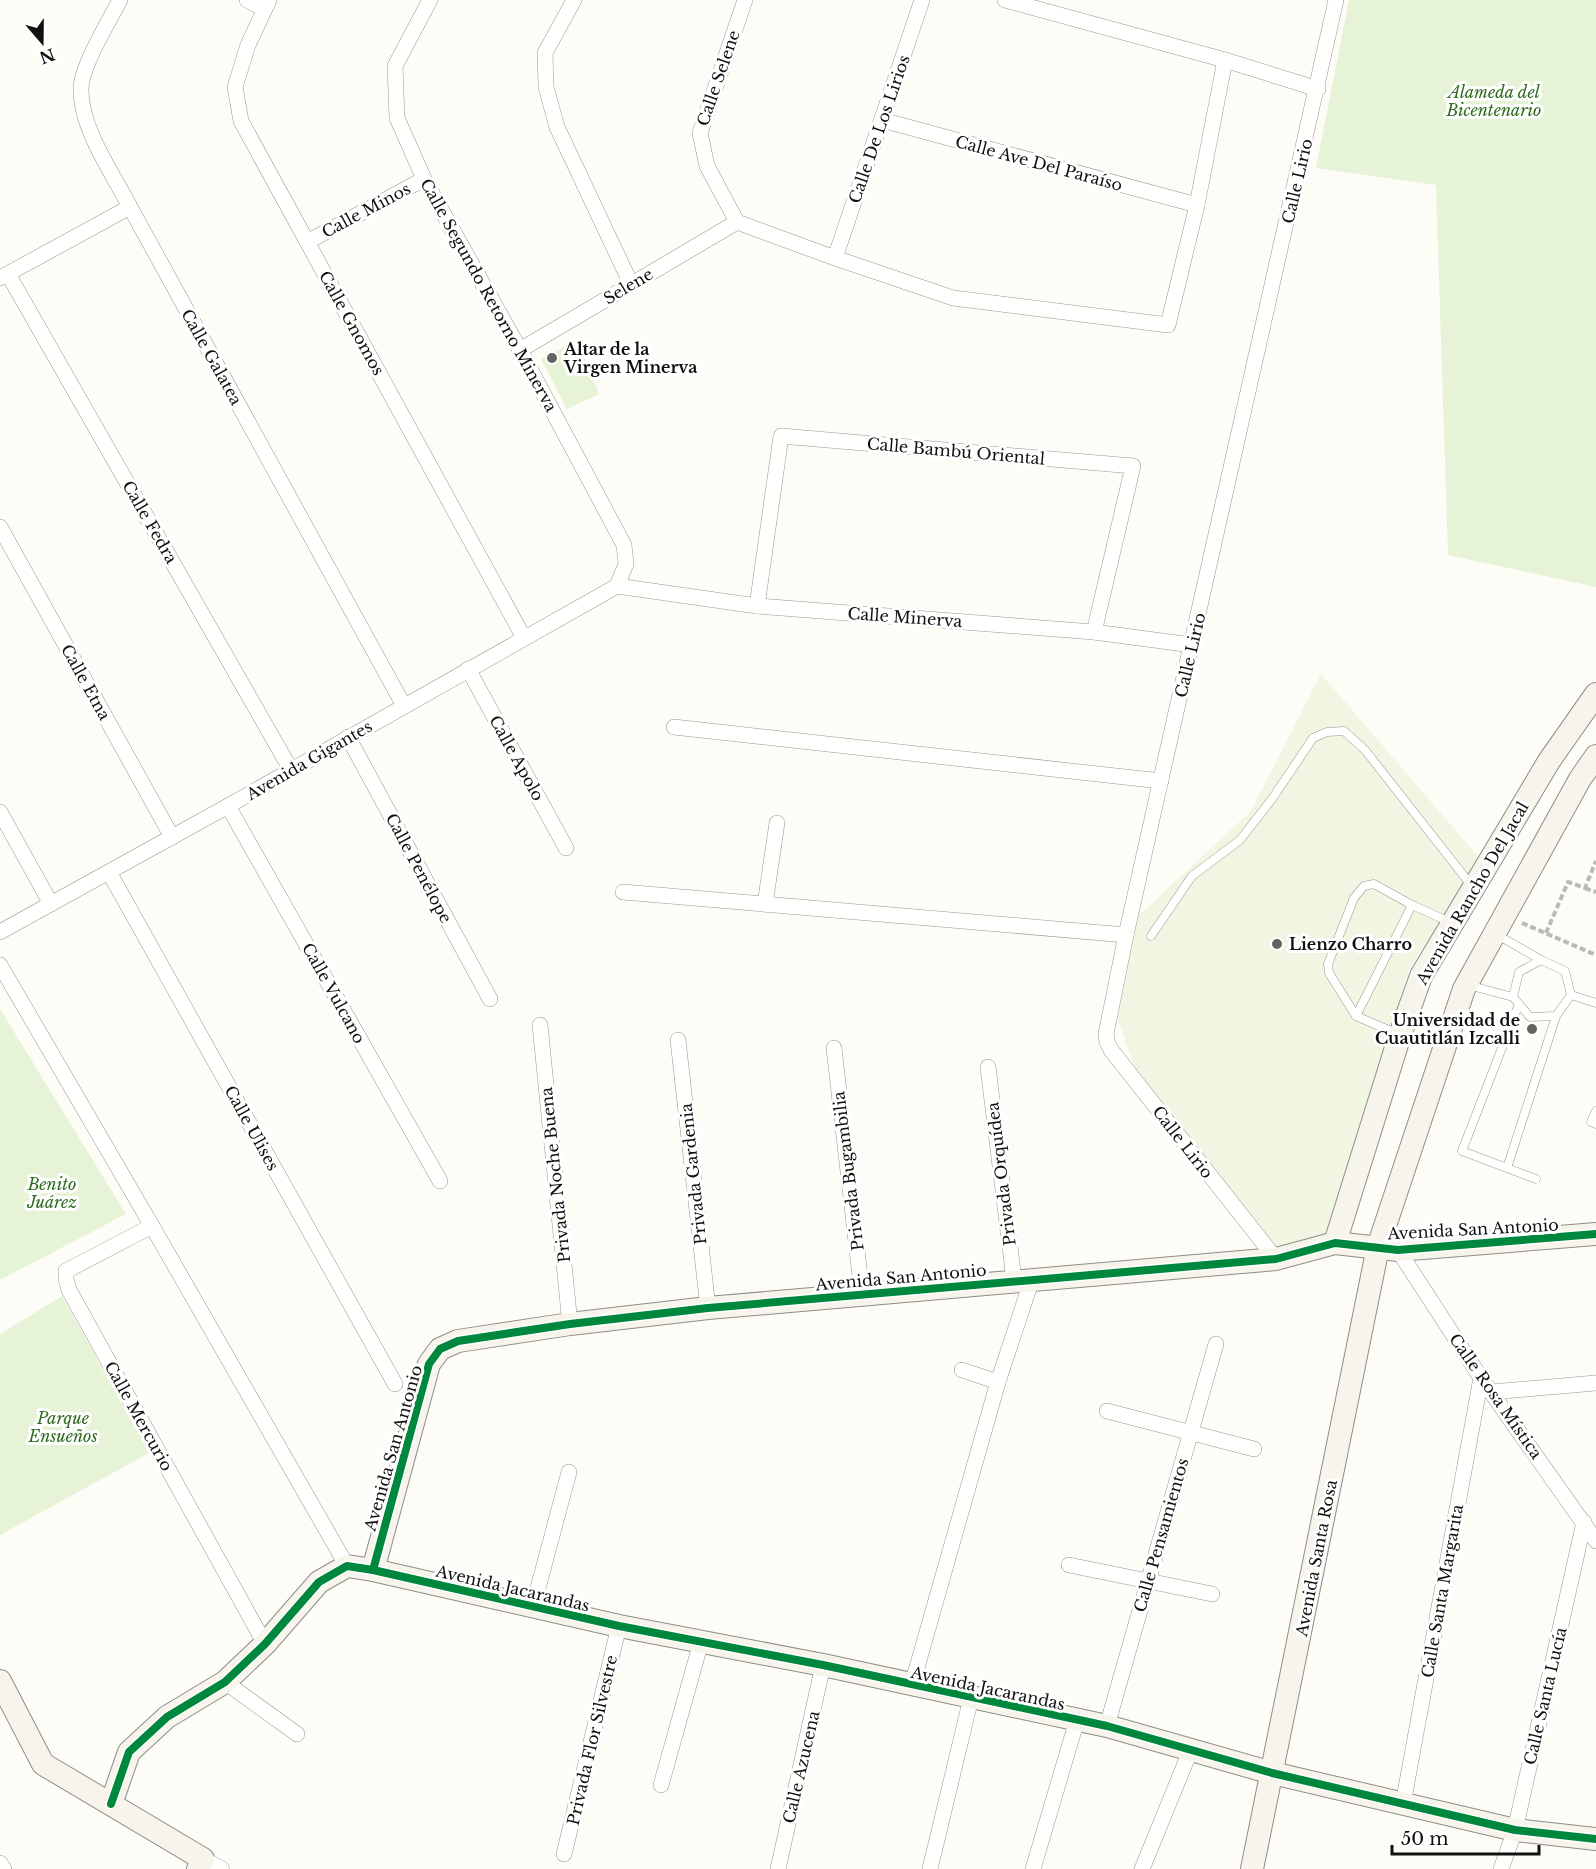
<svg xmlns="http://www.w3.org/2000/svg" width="1596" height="1869" font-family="'Libre Baskerville',serif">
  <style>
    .green { fill: #e7f3d7 }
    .pitch { fill: #f0f6e1 }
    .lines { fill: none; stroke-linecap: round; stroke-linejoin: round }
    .lane-casing { stroke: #979795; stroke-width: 9 }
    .street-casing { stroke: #979795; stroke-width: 16 }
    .secondary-casing { stroke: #8e8d8b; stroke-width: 24 }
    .path { stroke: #b9b9b8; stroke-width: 4; stroke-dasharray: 6 3; stroke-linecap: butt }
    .lane { stroke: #fffffe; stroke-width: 8 }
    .street { stroke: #fffffe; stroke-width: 15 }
    .secondary { stroke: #f6f4eb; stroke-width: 22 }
    .cycleway-casing { stroke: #fff; stroke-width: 11 }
    .cycleway { stroke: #00873e; stroke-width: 8 }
    .poi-dot { fill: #646362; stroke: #fff; stroke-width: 2 }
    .labels { text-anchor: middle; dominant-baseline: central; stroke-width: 6; stroke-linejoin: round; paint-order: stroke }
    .street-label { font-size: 16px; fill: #111; stroke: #fff }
    .park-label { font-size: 16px; font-style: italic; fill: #2f6b1f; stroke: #fff }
    .poi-label { font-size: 16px; font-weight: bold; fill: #111; stroke: #fff; text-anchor: start }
  </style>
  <rect width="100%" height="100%" fill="#fdfcf7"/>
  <g class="green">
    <polygon points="1349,0 1596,0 1596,587 1448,555 1436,185 1316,168"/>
    <polygon points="577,340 599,394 567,409 541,359"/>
    <polygon points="0,1009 126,1214 0,1280"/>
    <polygon points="62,1296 149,1453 0,1535 0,1334"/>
  </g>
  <polygon class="pitch" points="1321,674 1481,860 1409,969 1326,1238 1273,1251 1139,1080 1117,1017 1134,920 1251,811"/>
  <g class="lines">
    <g class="lane-casing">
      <g id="lane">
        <polyline points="1496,934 1541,960"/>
        <polyline points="1151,936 1192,876 1240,840 1272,799 1313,738 1327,732 1344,731 1365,750 1471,885"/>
        <polygon points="1541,960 1565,971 1571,995 1556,1016 1530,1017 1513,997 1519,972"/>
        <polyline points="1468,985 1513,997"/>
        <polyline points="1571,995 1596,1003"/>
        <polyline points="1519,1004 1462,1151 1536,1179"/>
        <polyline points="1356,1016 1329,973 1328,964 1354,898 1364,886 1374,884 1412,905"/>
        <polyline points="1398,1034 1356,1016 1412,905 1450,922"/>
        <polyline points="1596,1111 1591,1122 1596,1124"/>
        <polyline points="1507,1168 1556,1016"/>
      </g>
    </g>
    <g class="street-casing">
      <g id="street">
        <path d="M120,0C109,21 82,65 81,88C80,128 112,172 130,207L404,706"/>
        <polyline points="247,0 264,9"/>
        <polyline points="269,0 248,45 235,87 241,121 524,638"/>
        <polyline points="430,0 395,66 397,118 424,179 520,350 624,545 626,564 617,586"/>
        <polyline points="574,0 545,53 546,87 557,127 631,284"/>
        <polyline points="1005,0 1225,60 1318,89"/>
        <polyline points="882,120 1197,205"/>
        <polyline points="737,222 835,258 953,298 1168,325 1197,205 1225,60"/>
        <polyline points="737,222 707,166 700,133 745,0"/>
        <polyline points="307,242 424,179"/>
        <polyline points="835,258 922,0"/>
        <polyline points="8,274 291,770"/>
        <polyline points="0,278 130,207"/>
        <polyline points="520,350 737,222"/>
        <polyline points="0,527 172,837"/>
        <polyline points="617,586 757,606 1094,632 1192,645"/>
        <polyline points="757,606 781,436 1133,466 1094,632"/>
        <polyline points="468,669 566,848"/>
        <polyline points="674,727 1161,781"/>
        <polyline points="348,737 490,999"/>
        <polyline points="228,806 440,1181"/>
        <polyline points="0,812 51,904"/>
        <polyline points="109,872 395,1384"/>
        <polyline points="623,892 1126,935"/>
        <polyline points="765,904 777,823"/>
        <polyline points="0,932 228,806 617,586"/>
        <polyline points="0,965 152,1226 347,1566"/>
        <polyline points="540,1025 570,1324"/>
        <polyline points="678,1040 708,1308"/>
        <polyline points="834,1048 862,1294"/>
        <polyline points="988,1067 1014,1280"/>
        <polyline points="152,1226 66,1271 66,1279 69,1290 265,1644"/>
        <polyline points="1398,1250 1481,1378 1596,1541"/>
        <polyline points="1276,1259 1111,1050 1107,1042 1106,1034 1126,935 1336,0"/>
        <polyline points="962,1370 998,1382"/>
        <polyline points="1492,1392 1596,1383"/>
        <polyline points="1107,1411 1254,1449"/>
        <polyline points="1069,1565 1212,1594"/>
        <polyline points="533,1607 569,1472"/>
        <polyline points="225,1682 297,1734"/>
        <polyline points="912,1685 998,1382 1032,1279"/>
        <polyline points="1107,1726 1216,1344"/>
        <polyline points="661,1785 701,1642"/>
        <polyline points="1403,1804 1481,1378"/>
        <polyline points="564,1854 619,1626"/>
        <polyline points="203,1859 222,1869"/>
        <polyline points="0,1863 4,1869"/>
        <polyline points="778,1869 823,1665"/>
        <polyline points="930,1869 971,1698"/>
        <polyline points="1033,1869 1077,1720"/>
        <polyline points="1142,1869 1191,1749"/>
        <polyline points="1501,1869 1515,1830 1584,1522"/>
      </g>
    </g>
    <g class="secondary-casing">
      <g id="secondary">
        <polyline points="1335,1243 1400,1035 1421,976 1549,761 1596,694"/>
        <polyline points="373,1570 429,1364 440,1349 458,1341 570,1324 708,1308 1276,1259 1335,1243 1398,1250 1596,1234"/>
        <polyline points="0,1681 43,1764 203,1859 198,1869"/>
        <polyline points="111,1804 129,1752 167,1717 225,1682 265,1644 319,1582 347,1566 373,1570 619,1626 823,1665 1107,1726 1272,1773 1515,1830 1596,1839"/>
        <polyline points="1252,1869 1378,1247 1464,989 1580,779 1596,756"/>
      </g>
    </g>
    <g class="path">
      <polyline points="1585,888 1596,892"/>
      <polyline points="1522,923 1596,955"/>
      <polyline points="1546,933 1568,882 1585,888 1596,861"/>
    </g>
    <use href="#lane" class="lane"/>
    <use href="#street" class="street"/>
    <use href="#secondary" class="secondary"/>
    <g class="cycleway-casing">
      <g id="cycleway">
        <polyline points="373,1570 429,1364 440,1349 458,1341 570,1324 708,1308 1276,1259 1335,1243 1398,1250 1596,1234"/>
        <polyline points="111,1804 129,1752 167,1717 225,1682 265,1644 319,1582 347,1566 373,1570 619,1626 823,1665 1107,1726 1272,1773 1515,1830 1596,1839"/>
      </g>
    </g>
    <use href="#cycleway" class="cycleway"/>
  </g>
  <g class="poi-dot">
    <circle cx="552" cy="358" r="6"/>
    <circle cx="1277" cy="944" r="6"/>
    <circle cx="1532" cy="1029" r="6"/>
  </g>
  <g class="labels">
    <g class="street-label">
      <text transform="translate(718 78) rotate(-71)">Calle Selene</text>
      <text transform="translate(879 129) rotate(-71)">Calle De Los Lirios</text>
      <text transform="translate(1039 163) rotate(15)">Calle Ave Del Paraíso</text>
      <text transform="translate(1297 181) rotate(-77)">Calle Lirio</text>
      <text transform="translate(366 210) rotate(-28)">Calle Minos</text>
      <text transform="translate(628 286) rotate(-31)">Selene</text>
      <text transform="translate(489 295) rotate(61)">Calle Segundo Retorno Minerva</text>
      <text transform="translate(352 323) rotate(61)">Calle Gnomos</text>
      <text transform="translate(212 357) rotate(61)">Calle Galatea</text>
      <text transform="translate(956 451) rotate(5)">Calle Bambú Oriental</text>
      <text transform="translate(150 522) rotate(60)">Calle Fedra</text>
      <text transform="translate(905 617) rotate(4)">Calle Minerva</text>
      <text transform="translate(1190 655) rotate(-77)">Calle Lirio</text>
      <text transform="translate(86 682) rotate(61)">Calle Etna</text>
      <text transform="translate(517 758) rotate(61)">Calle Apolo</text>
      <text transform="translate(309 760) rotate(-30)">Avenida Gigantes</text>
      <text transform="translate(419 868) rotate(62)">Calle Penélope</text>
      <text transform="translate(1472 893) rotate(-60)">Avenida Rancho Del Jacal</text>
      <text transform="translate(334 993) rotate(61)">Calle Vulcano</text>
      <text transform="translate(252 1128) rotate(61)">Calle Ulises</text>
      <text transform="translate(1183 1142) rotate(52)">Calle Lirio</text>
      <text transform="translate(848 1171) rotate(-97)">Privada Bugambilia</text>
      <text transform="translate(693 1174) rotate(-96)">Privada Gardenia</text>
      <text transform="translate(1001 1174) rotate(-97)">Privada Orquídea</text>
      <text transform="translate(555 1175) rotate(-96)">Privada Noche Buena</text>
      <text transform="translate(1473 1229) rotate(-3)">Avenida San Antonio</text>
      <text transform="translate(901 1277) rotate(-5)">Avenida San Antonio</text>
      <text transform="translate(1496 1396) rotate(55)">Calle Rosa Mística</text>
      <text transform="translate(139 1416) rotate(61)">Calle Mercurio</text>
      <text transform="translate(393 1448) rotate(-74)">Avenida San Antonio</text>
      <text transform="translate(1161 1535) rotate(-74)">Calle Pensamientos</text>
      <text transform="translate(1316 1558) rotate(-79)">Avenida Santa Rosa</text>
      <text transform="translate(513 1588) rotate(13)">Avenida Jacarandas</text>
      <text transform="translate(1442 1591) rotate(-80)">Calle Santa Margarita</text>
      <text transform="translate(988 1688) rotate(12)">Avenida Jacarandas</text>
      <text transform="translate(1545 1696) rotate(-77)">Calle Santa Lucía</text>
      <text transform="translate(592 1740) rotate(-77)">Privada Flor Silvestre</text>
      <text transform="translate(801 1767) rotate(-77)">Calle Azucena</text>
    </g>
    <g class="park-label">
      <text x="1494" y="92">Alameda del<tspan x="1494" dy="18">Bicentenario</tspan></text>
      <text x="52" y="1184">Benito<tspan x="52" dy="18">Juárez</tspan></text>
      <text x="63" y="1418">Parque<tspan x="63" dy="18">Ensueños</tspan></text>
    </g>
    <g class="poi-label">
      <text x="564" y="349">Altar de la<tspan x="564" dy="18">Virgen Minerva</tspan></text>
      <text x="1289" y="944">Lienzo Charro</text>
      <text x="1520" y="1020" text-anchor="end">Universidad de<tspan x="1520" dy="18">Cuautitlán Izcalli</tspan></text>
    </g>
  </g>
  <g transform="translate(42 42) rotate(160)" stroke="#ffffff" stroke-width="4.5" paint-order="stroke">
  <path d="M0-4.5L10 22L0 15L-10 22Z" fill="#111111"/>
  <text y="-9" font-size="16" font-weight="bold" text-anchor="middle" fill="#111111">N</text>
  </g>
  <path d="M1392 1845v9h147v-9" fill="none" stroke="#111111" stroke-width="3"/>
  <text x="1401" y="1845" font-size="18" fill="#111111" stroke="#ffffff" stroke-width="4.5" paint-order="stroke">50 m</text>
</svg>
